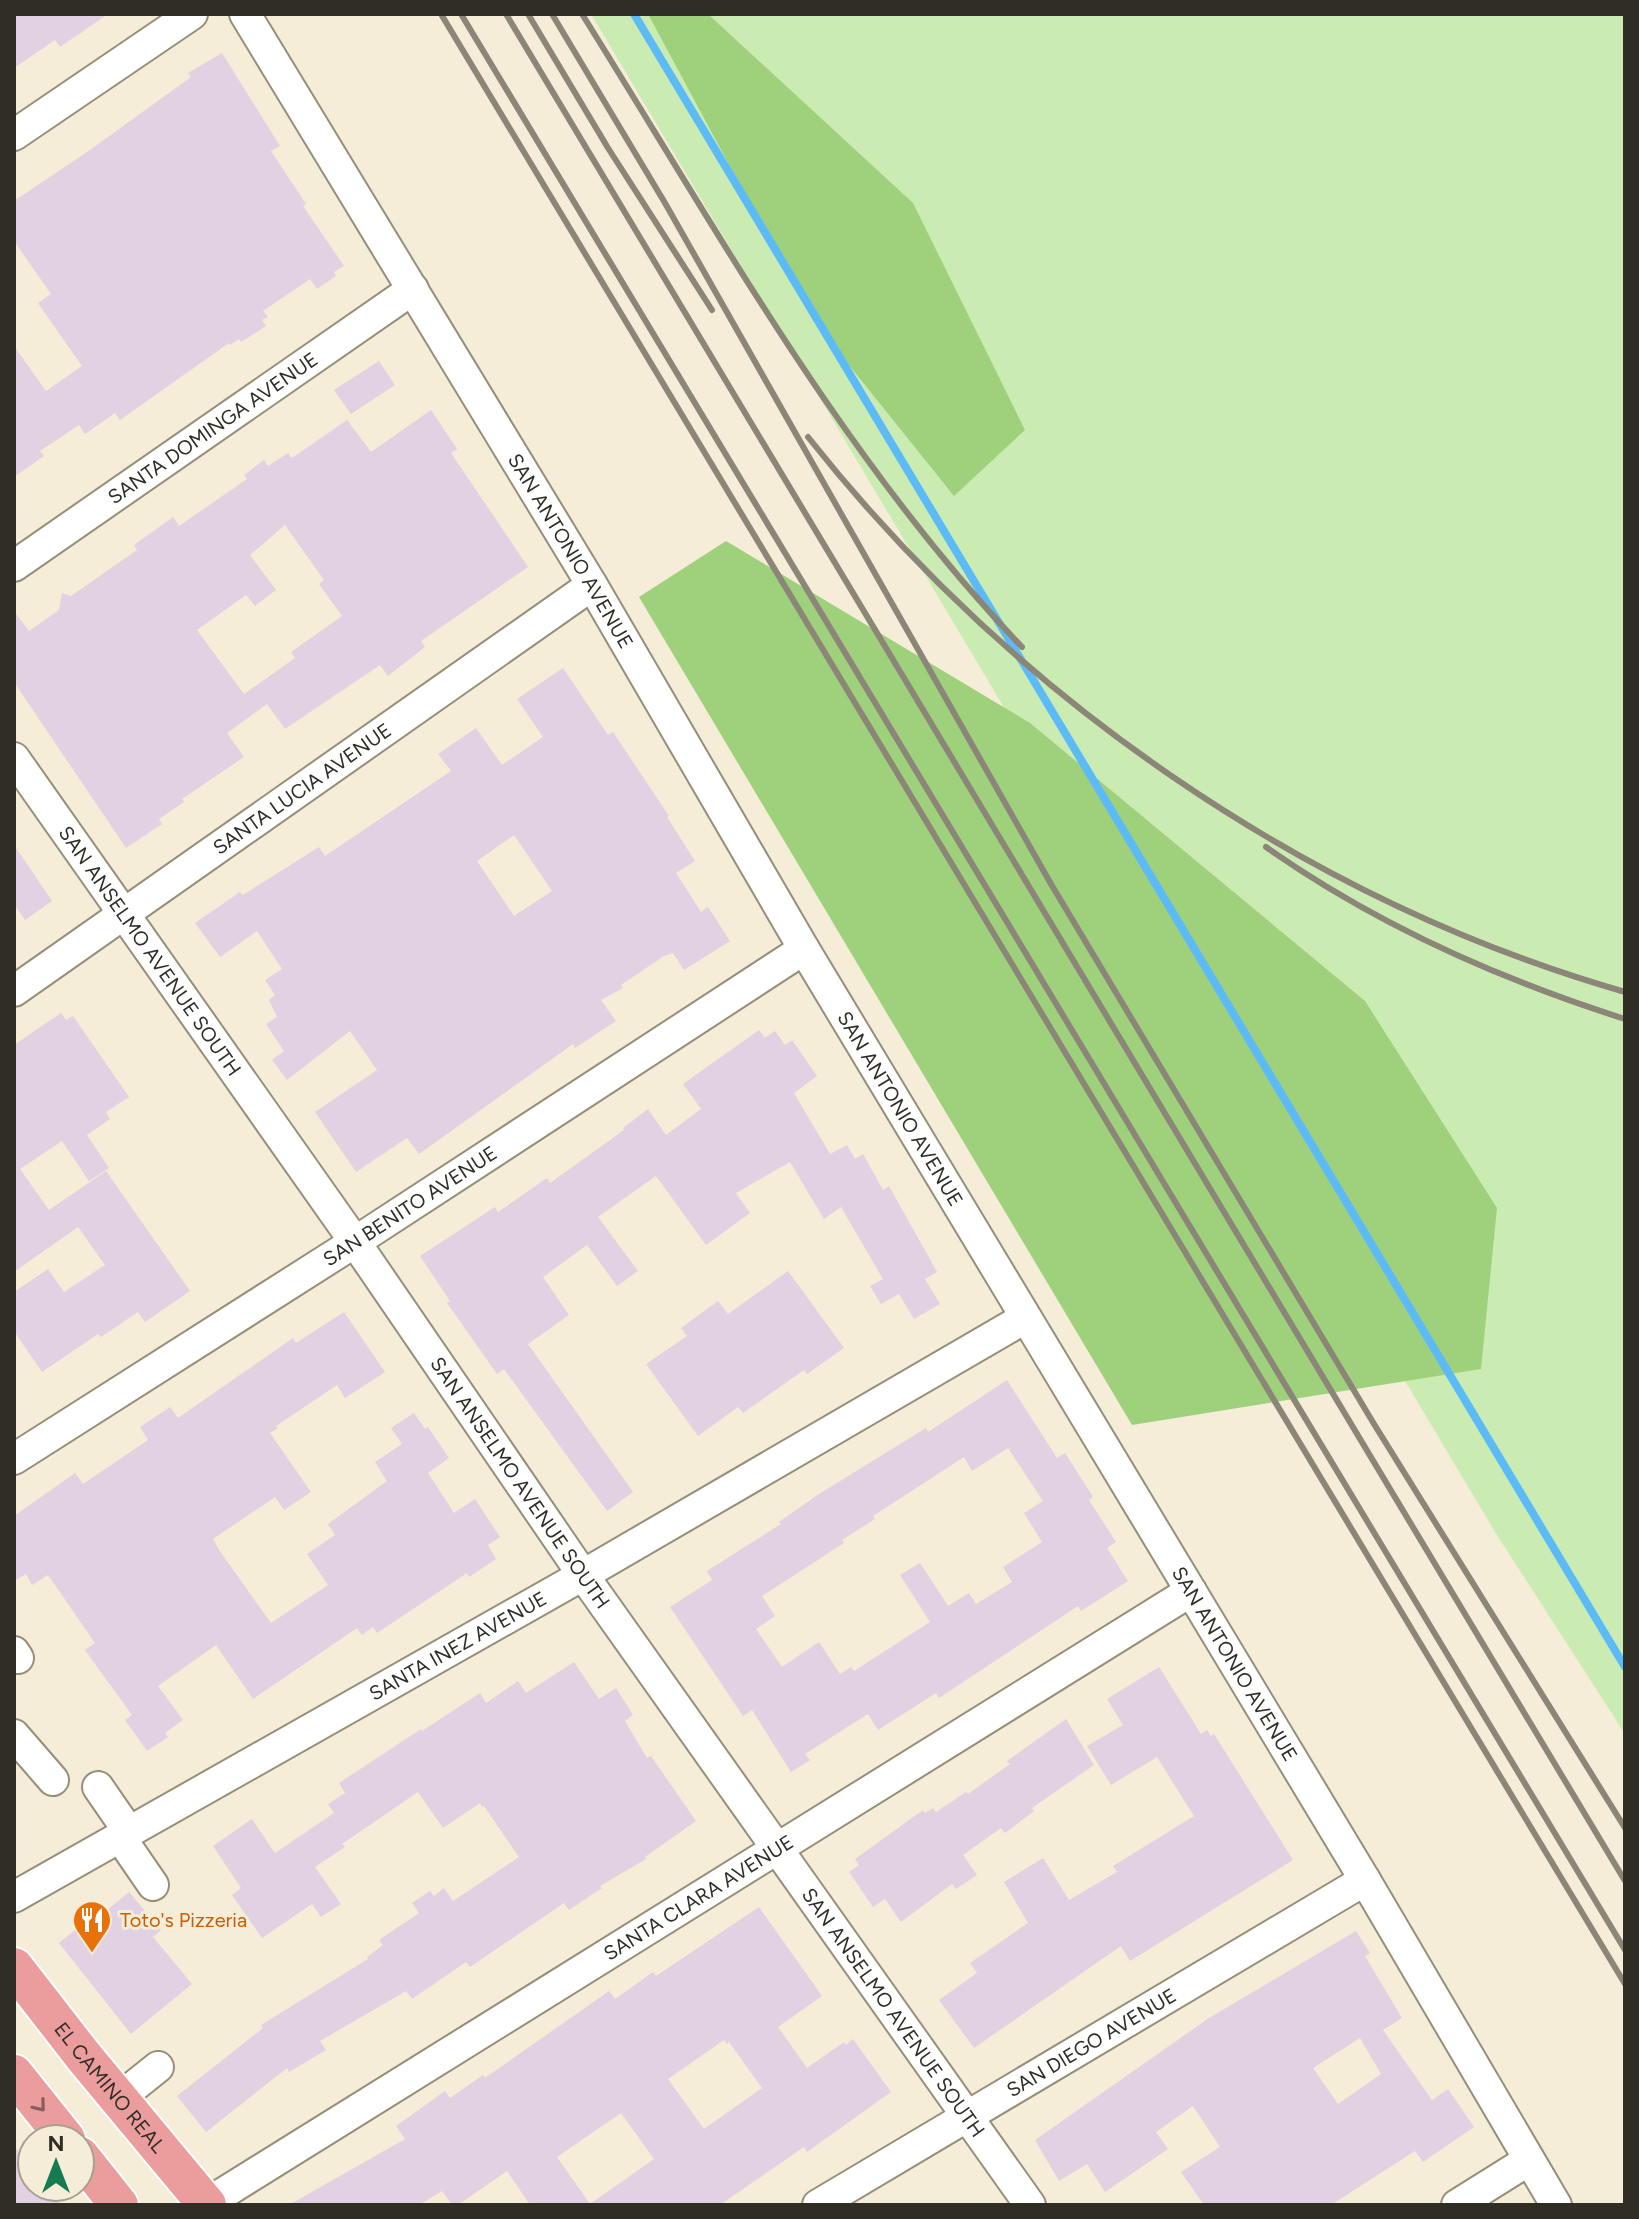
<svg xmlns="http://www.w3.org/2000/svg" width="1639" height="2219" font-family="Figtree,sans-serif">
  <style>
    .green { fill: #caecb3 }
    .forest { fill: #9fd17c }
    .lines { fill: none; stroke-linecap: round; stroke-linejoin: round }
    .stream { stroke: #5cbaf7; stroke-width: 8 }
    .building { fill: #e1d1e3; fill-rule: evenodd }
    .minor-casing { stroke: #958e79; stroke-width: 34 }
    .major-casing { stroke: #fff; stroke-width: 42 }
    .minor { stroke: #fff; stroke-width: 30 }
    .major { stroke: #eb9d9e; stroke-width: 38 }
    .rail { stroke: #8b8677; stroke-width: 6 }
    .oneway { stroke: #845f5b }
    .labels { text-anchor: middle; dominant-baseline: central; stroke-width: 6; stroke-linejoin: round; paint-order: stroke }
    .street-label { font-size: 20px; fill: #302d25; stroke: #f5edd7 }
    .food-label { font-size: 20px; fill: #c56008; stroke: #f5edd7; text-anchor: start }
  </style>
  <rect width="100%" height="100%" fill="#f5edd7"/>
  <polygon class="green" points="591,14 1625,14 1625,1734 1495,1532"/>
  <g class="forest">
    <polygon points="648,14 708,14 913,203 1025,430 954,496 812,319"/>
    <polygon points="726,541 1030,723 1365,1001 1497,1208 1481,1369 1132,1425 639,597"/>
  </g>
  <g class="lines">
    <polyline class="stream" points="634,14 1625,1667"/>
  </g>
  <g class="building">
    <polygon points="14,14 108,14 60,47 55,40 14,68"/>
    <polygon points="222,53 280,146 271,151 306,204 303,206 344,266 334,272 336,276 317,289 310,279 263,311 268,317 262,320 266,326 241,342 239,339 230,345 229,343 120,420 115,413 85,434 79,425 40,451 44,456 14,477 14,346 46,391 82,366 38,303 51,294 14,241 14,201 90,150 191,77 188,73"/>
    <polygon points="379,361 395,385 351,414 334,390"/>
    <path d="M431,410L457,449L451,453L528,567L421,641L425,647L388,676L380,665L285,729L267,704L227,733L244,757L182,799L184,802L159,819L162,824L126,848L14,682V611L29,631L59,610L62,593L71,596L137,550L134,545L173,517L179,526L247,479L244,475L264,460L268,466L288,453L292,458L347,420L371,452ZM285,525L324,580L319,584L342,616L291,652L295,658L244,694L197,630L246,595L255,606L276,590L250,555Z"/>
    <path d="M563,668L608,735L613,732L669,816L667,817L695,861L676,873L701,912L708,907L730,941L684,970L673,953L664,956L621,985L623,988L601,1000L616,1021L575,1048L573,1044L419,1154L407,1138L356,1172L315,1112L377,1070L350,1031L287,1080L272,1060L284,1051L266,1024L277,1017L269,1000L275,995L265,980L282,969L257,931L220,957L195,923L240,892L243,895L319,847L325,856L451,771L438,754L476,728L502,765L543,737L517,699ZM514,835L552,891L514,916L477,861Z"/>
    <polygon points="14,845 52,901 25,920 14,904"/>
    <polygon points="61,1013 66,1020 73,1016 129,1097 106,1112 110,1119 87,1135 109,1168 89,1181 62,1141 20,1169 49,1210 106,1171 190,1291 145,1322 138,1312 101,1337 98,1334 42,1372 14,1331 14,1292 48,1269 64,1292 105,1265 78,1227 14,1272 14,1045"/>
    <polygon points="759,1030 765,1038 775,1031 785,1045 792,1040 817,1076 794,1093 830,1154 847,1145 855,1159 863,1154 883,1190 889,1186 937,1272 925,1279 940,1304 914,1319 899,1294 881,1304 870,1286 883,1279 841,1207 824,1219 790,1162 736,1193 750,1213 706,1245 656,1176 598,1217 638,1271 617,1286 587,1245 543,1277 569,1315 528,1344 633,1492 607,1511 504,1369 497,1374 447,1303 450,1301 420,1256 495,1207 498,1212 547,1178 550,1183 624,1130 623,1128 648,1109 666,1135 701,1109 683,1084"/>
    <polygon points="788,1271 844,1348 807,1374 804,1370 743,1413 738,1407 698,1436 646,1364 687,1336 681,1328 718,1301 728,1314"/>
    <polygon points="344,1312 385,1372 345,1398 337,1385 276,1426 278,1428 270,1433 311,1492 284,1510 275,1497 213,1539 219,1550 271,1623 328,1585 307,1554 335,1535 328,1524 387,1481 375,1462 402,1444 391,1428 414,1413 425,1429 428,1427 449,1458 428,1473 454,1513 475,1499 500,1537 488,1545 496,1559 469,1577 467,1573 377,1633 373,1627 362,1635 357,1628 253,1699 216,1645 158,1686 183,1720 165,1733 168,1737 147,1751 125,1720 132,1715 85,1650 95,1643 48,1575 32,1585 26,1574 14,1581 14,1516 75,1473 83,1484 148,1440 140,1427 170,1407 178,1418 293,1338 296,1343"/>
    <path d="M1007,1380L1057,1458L1065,1453L1093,1497L1089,1500L1116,1542L1107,1548L1128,1581L1081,1611L1078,1606L939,1698L936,1693L878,1730L868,1714L805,1754L810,1760L791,1772L752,1710L743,1716L670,1607L712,1580L707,1571L781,1524L779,1522L819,1494L926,1428L928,1432ZM1008,1448L1043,1501L1024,1513L1042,1542L1003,1567L1012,1582L976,1604L969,1593L948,1606L920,1563L900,1575L930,1622L854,1671L851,1667L840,1674L819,1642L782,1667L756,1629L775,1616L762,1596L844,1543L842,1540L875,1519L873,1516L964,1457L972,1471Z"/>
    <polygon points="574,1662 599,1699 616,1688 633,1715 625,1721 647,1758 651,1756 696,1821 645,1857 646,1859 600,1886 602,1888 569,1910 564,1903 470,1967 466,1962 412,1999 406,1991 320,2041 326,2050 289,2072 287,2068 206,2132 177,2096 263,2028 261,2025 368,1959 367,1957 383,1945 379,1940 419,1913 412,1903 430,1891 434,1896 444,1888 453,1901 519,1857 484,1806 482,1807 480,1803 443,1828 418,1792 342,1844 345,1847 315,1867 341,1904 321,1917 312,1904 262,1938 232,1895 241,1888 213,1846 252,1819 275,1853 334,1813 328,1804 345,1793 339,1783 421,1729 422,1731 480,1693 486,1703 518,1681 526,1693"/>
    <polygon points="1159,1667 1201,1734 1207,1730 1211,1736 1214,1734 1293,1860 1130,1961 1121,1946 974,2048 939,2000 977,1973 970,1963 1028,1923 1004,1882 1043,1858 1069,1900 1117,1872 1113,1866 1194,1816 1157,1757 1111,1785 1087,1746 1123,1725 1107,1699"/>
    <polygon points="1066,1719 1094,1765 1032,1808 1034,1811 1005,1833 1001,1828 963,1855 977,1875 956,1889 952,1884 901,1922 885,1899 873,1907 849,1872 859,1865 855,1859 923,1810 925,1813 933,1808 936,1812 966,1792 968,1794 1010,1764 1007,1761"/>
    <polygon points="129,1892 161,1930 153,1937 192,1984 131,2034 59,1943 97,1912 100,1916"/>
    <path d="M759,1907L822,1996L778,2027L807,2068L844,2042L846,2045L853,2039L891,2092L807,2152L804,2147L720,2205H530L507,2171L458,2205H452L442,2191L419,2205H289L405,2139L396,2126L445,2091L450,2098L483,2075L485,2078L609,1991L615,1999L653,1972L656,1976ZM724,2040L727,2044L729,2042L762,2088L704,2129L668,2079ZM621,2113L654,2159L590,2204L557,2157Z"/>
    <path d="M1356,1931L1370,1953L1365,1956L1402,2018L1383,2030L1432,2100L1448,2089L1474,2127L1423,2162L1415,2151L1331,2205H1204L1181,2172L1220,2147L1193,2106L1156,2132L1168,2149L1105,2192L1087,2164L1059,2181L1035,2140L1209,2018ZM1360,2038L1381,2074L1338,2104L1313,2068Z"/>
    <polygon points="14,2146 32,2168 32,2187 47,2187 61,2205 14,2205"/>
  </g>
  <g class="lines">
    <g class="minor-casing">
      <g id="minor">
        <path id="s1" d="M245,14L592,585L804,949L1365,1880L1556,2205"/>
        <polyline points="14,135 192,14"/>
        <path id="s2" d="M14,566L413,289"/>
        <path id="s3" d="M14,758L355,1242L583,1575L1030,2205"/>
        <path id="s4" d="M14,991L592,585"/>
        <path id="s5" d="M14,1459L355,1242L804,949"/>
        <polyline points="14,1652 18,1658"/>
        <polyline points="14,1735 53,1780"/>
        <polyline points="98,1787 129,1832"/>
        <polyline points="120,1837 153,1885"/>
        <path id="s6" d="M14,1897L583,1575L1025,1318"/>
        <polyline points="118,2099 158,2067"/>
        <path id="s7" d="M206,2204L1191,1591"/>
        <path id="s8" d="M818,2205L1365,1880"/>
        <polyline points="1457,2205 1529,2160"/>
      </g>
    </g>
    <g class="major-casing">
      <g id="major">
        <path id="s9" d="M14,1967L84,2057L207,2205"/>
        <polyline points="14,2074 66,2139"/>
        <polyline points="80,2156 119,2205"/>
      </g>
    </g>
    <use href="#minor" class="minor"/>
    <use href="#major" class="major"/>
    <g class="rail">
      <polyline points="441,14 1625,1984"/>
      <polyline points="461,14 1625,1950"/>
      <polyline points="506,14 1625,1881"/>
      <polyline points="528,14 608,148 712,310"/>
      <polyline points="552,14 665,203 1051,884 1374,1424 1625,1828"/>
      <path d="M582,14C718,231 844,461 1022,647"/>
      <path d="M808,437C1014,697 1305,900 1625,992"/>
      <path d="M1266,847C1374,923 1499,979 1625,1019"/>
    </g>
  </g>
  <defs><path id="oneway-chevron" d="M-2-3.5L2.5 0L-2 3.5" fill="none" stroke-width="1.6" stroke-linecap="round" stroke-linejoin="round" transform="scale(2)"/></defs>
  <use class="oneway" href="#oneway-chevron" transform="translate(40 2106) rotate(51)"/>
  <defs>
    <g id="restaurant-pin" transform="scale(2)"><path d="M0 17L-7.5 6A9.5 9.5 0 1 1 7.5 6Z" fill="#e8710a" stroke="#f5edd7"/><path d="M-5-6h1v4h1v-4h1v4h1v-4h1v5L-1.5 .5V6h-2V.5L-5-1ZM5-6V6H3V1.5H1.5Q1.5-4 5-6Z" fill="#fff"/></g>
  </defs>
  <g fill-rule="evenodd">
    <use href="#restaurant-pin" x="92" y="1920"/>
  </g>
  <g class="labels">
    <g class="street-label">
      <text stroke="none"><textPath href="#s2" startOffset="242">SANTA DOMINGA AVENUE</textPath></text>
      <text stroke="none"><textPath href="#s1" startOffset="628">SAN ANTONIO AVENUE</textPath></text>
      <text stroke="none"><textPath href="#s4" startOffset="352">SANTA LUCIA AVENUE</textPath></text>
      <text stroke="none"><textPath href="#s3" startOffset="236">SAN ANSELMO AVENUE SOUTH</textPath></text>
      <text stroke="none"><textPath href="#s1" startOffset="1276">SAN ANTONIO AVENUE</textPath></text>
      <text stroke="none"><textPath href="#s5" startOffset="470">SAN BENITO AVENUE</textPath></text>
      <text stroke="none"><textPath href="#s3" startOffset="884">SAN ANSELMO AVENUE SOUTH</textPath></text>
      <text stroke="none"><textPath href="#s6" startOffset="510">SANTA INEZ AVENUE</textPath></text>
      <text stroke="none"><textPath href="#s1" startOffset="1924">SAN ANTONIO AVENUE</textPath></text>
      <text stroke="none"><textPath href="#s7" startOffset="580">SANTA CLARA AVENUE</textPath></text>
      <text stroke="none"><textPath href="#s3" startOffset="1532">SAN ANSELMO AVENUE SOUTH</textPath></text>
      <text stroke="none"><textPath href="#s8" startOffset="318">SAN DIEGO AVENUE</textPath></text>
      <text stroke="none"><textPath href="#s9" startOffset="154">EL CAMINO REAL</textPath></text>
    </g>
    <g class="food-label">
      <text x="120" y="1920">Toto's Pizzeria</text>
    </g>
  </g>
  <rect width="1639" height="2219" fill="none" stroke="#302d25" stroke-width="32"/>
  <g transform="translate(56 2163)"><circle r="38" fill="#f5edd7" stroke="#a6a090" stroke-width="2"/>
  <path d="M0-6L14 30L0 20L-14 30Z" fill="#167a52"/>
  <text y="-12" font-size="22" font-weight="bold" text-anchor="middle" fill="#302d25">N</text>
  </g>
</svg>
